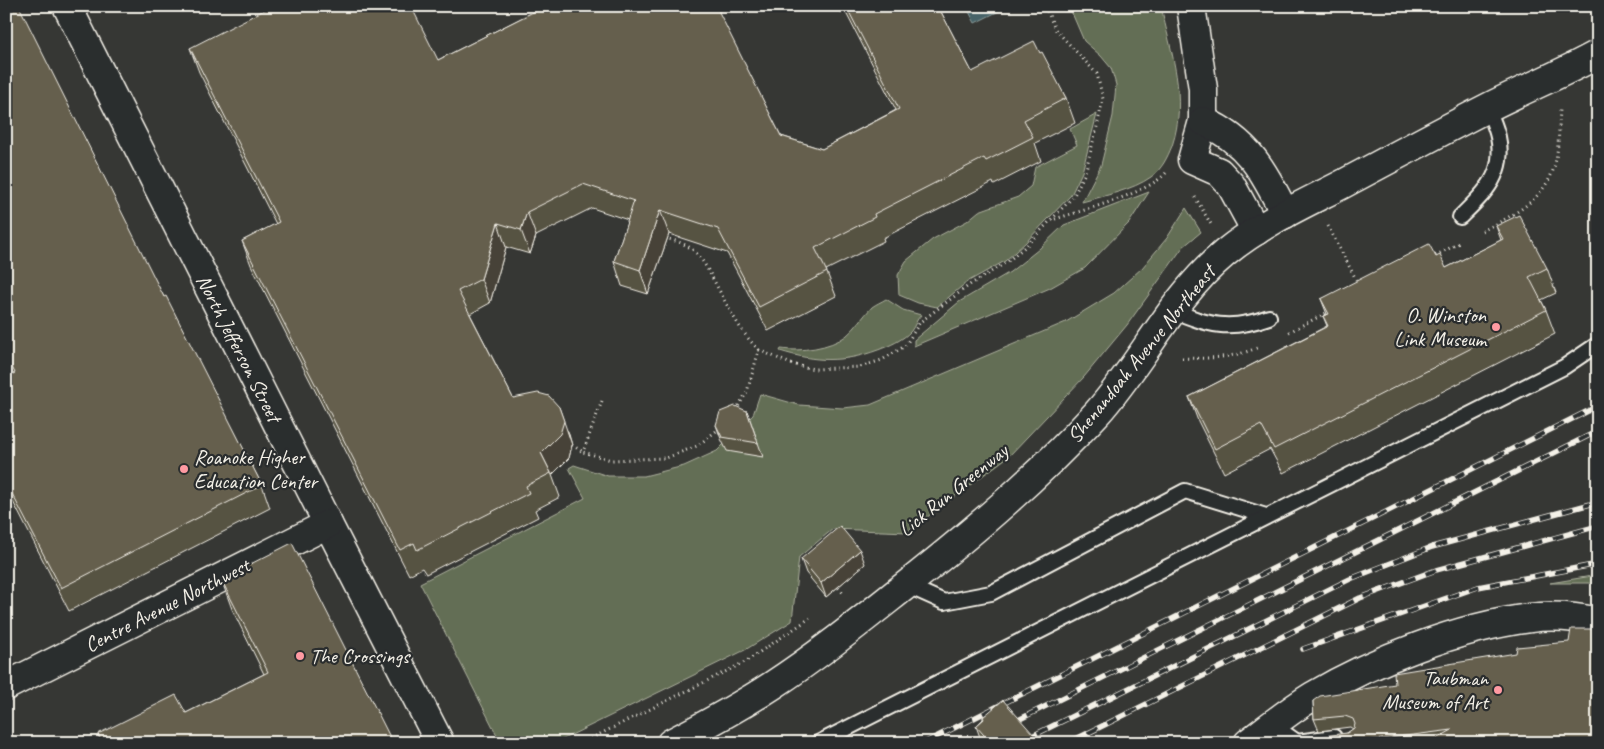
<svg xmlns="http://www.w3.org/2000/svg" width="1604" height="749" font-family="Caveat,sans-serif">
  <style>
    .green { fill: #646e55; stroke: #acb09e }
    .water { fill: #466468; stroke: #8c9c9b }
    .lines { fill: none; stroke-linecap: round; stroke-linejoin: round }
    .service-casing { stroke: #f4f1e8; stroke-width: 18 }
    .minor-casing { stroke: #f4f1e8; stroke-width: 31 }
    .tertiary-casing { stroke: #f4f1e8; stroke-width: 31 }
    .path { stroke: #f4f1e8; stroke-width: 3; stroke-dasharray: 1 4; stroke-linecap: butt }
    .service { stroke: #2a2d2e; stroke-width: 14 }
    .minor { stroke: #2a2d2e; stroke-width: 28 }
    .tertiary { stroke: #2a2d2e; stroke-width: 28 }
    .rail-casing { stroke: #f4f1e8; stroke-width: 5.5 }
    .rail { stroke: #2a2d2e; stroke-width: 4; stroke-dasharray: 11; stroke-linecap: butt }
    .wall { fill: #575243; stroke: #f4f1e8 }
    .shaded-wall { fill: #474237; stroke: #f4f1e8 }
    .building { fill: #655f4e; stroke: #f4f1e8 }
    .poi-dot { fill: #ff9aa2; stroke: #2a2d2e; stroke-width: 2 }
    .labels { text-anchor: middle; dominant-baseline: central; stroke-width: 4.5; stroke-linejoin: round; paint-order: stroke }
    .poi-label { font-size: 21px; fill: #f4f1e8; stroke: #2a2d2e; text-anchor: end }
    .street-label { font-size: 21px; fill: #f4f1e8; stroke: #2a2d2e }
  </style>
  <rect width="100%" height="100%" fill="#363734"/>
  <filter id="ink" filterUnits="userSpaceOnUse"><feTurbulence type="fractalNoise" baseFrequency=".02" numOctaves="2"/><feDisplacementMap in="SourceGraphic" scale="10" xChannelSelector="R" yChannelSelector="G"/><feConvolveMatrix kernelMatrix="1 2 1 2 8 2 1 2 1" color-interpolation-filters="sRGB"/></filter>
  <g filter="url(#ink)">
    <g class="green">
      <path d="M1069,6H1161C1171,53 1188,98 1172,146C1167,158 1162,169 1151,177C1133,190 1103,196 1082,202L1101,165L1113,116L1116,85L1111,68L1101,56L1084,41Z"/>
      <polygon points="1097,114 1082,172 1071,195 1025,243 1005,261 967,282 937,307 918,303 899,295 898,275 906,261 933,239 967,221 979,211 1018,197 1031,186 1035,167 1077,145 1070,129"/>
      <polygon points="1149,192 1129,223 1085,268 1050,288 914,346 914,340 959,302 1010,272 1039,249 1064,225"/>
      <polygon points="1186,208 1201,232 1183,247 1127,325 1084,377 1009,456 907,532 833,529 799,557 792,621 745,650 555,743 501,743 420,583 585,498 569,468 574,465 608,476 644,476 684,466 717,451 753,415 760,394 799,405 843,408 870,405 1066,322 1114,293 1142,268 1167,238"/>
      <path d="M886,299L903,310L921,315C916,320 915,326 911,331C903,340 889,346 878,350C843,363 815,362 780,351L781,349C800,352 830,348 846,336C856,328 863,316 872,307C876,304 881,302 886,299Z"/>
      <polygon points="1598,575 1598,584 1588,583 1550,583"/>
    </g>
    <polygon class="water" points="966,6 1001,6 1003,9 975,23"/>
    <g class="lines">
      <g class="service-casing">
        <g id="service">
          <path d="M1460,217C1484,194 1506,174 1498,137C1496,127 1491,117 1488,108"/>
          <path d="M1171,310C1210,325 1228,332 1269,317"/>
          <polyline points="906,585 944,602 991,593 1185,491 1266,516"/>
          <polyline points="1273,725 1297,742 1334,737"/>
          <polyline points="818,743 1564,367 1598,344"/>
        </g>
      </g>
      <g class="minor-casing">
        <g id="minor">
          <polyline points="67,6 328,524 440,743"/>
          <polyline points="1191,6 1203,89 1203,121 1192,160 1219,172 1231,185 1256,231"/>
          <path d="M1203,121C1248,141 1264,171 1285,214"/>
          <polyline points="6,686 328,524"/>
          <path d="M1248,743C1269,727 1290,710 1313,696C1374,660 1459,627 1530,618C1552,615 1576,617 1598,622"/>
        </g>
      </g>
      <g class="tertiary-casing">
        <path id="tertiary" d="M671,743C706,725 741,706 773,685C819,655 862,620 905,586C973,532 1038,477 1097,413C1143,362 1171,298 1225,253C1260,224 1302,205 1341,185C1390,159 1438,133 1487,108C1524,89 1562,74 1598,54"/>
      </g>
      <g class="path">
        <polyline points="1195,197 1212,226"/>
        <path d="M1055,219C1083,210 1147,194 1166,173"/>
        <polyline points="1328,226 1359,285"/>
        <path d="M1482,231C1514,215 1549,198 1556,159C1559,143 1559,125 1560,109"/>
        <path d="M665,238C676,241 688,244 696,253C703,260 708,270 713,279C727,304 738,330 759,350L747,392L736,410"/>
        <polyline points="1431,258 1461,242"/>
        <polyline points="1289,332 1328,312"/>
        <polyline points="759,350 791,364 814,369 860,367 882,360 905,346 920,322 971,284 1007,262 1027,245 1073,197 1085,173 1096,131 1103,99 1097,74 1055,29 1045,6"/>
        <path d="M1182,358C1209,359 1232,358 1257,348"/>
        <polyline points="602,401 583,452 611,460 666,458 697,446 720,428"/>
        <polyline points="572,445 583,452"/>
        <polyline points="835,584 844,594"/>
        <polyline points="582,743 745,662 810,618"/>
      </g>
      <use href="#service" class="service"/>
      <use href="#minor" class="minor"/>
      <use href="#tertiary" class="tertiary"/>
      <g class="rail-casing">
        <g id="rail">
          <polyline points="1303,649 1478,587 1598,564"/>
          <polyline points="1008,725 1598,431"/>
          <polyline points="924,743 1598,406"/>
          <polyline points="972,743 992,733"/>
          <polyline points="1018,743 1350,579 1432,547 1598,502"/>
          <polyline points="1068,743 1360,598 1436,570 1598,526"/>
        </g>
      </g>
      <use href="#rail" class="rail"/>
    </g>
    <g class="wall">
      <polygon points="6,6 164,297 262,485 270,508 69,611 6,488 6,377 12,374 6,362"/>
      <polygon points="545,6 730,6 718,12 781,136 822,149 896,110 845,11 841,13 838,6 938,6 972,72 1040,53 1066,98 1075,123 1035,143 1041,161 994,185 993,182 883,238 884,241 826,270 836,296 768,331 727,253 669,234 648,294 622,286 614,261 628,220 592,208 536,236 530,254 506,247 490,303 470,314 513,398 568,431 572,445 569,458 552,475 560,497 535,510 538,517 426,574 422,568 409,575 251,265 242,241 276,224 199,72 190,48 438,60"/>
      <polygon points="1496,226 1547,268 1556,293 1541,300 1546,310 1555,334 1283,473 1270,449 1224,473 1198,421 1189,397 1327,326 1323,316 1327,314 1321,299 1436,257 1446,268 1501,240"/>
      <polygon points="747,411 763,457 727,451 721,439 716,425"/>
      <polygon points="801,559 865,564 826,597 806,573"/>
      <polygon points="221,579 393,743 101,743 98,734 186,713 264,674 232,609"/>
      <polygon points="1313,701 1598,743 1317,743 1347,733 1353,729 1350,727 1319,731 1314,719"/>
      <polygon points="983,717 1041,743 983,743 981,740 976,726 983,719"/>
    </g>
    <g class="shaded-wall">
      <polygon points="660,210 669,234 648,294 640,270"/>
      <polygon points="527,212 536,236 530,254 521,230"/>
      <polygon points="498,223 506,247 490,303 481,279"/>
      <polygon points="559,407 572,445 569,458 552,475 541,453"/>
      <polygon points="860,550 865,564 826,597 821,583"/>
    </g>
    <g class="building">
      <polygon points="6,6 19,6 164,297 166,296 262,485 61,588 6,482 6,377 15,373 6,356"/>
      <polygon points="272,6 411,6 438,60 545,6 716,6 781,136 822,149 899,109 846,6 938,6 972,72 1034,41 1040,53 1042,52 1066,98 1024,120 1033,137 986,161 984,158 874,214 875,217 815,248 827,272 759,307 718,229 660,210 640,270 614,261 634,201 583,184 527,212 521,230 498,223 481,279 458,291 513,398 538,393 549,396 559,407 564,421 560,434 541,453 551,473 526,486 529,493 417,550 414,543 400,550 242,241 279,222 190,48"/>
      <polygon points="1519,215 1547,268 1529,277 1546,310 1274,449 1261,425 1215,449 1189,397 1328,326 1323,316 1329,314 1321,299 1429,244 1436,257 1440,255 1446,268 1503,239 1496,226"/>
      <polygon points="735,406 747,411 758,443 722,437 716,425 720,412"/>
      <polygon points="840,526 860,550 821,583 801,559"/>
      <polygon points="292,543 393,743 102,743 98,734 176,695 186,713 268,672 221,579"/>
      <polygon points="1571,629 1598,629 1598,743 1429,743 1452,730 1351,743 1317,743 1316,737 1347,733 1354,728 1355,724 1353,719 1345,716 1314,719 1313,701 1320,696 1395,684 1394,673 1516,653 1517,647 1569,642"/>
      <polygon points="1003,700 1041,743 991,743 976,726 984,719 983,717"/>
    </g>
  </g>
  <g class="poi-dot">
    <circle cx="1496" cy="327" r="5"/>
    <circle cx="184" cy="469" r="5"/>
    <circle cx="300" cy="656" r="5"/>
    <circle cx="1498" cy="690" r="5"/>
  </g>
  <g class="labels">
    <g class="poi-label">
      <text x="1486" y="315">O. Winston<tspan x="1486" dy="24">Link Museum</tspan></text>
      <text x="194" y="457" text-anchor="start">Roanoke Higher<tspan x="194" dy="24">Education Center</tspan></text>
      <text x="310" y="656" text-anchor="start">The Crossings</text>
      <text x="1488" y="678">Taubman<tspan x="1488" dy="24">Museum of Art</tspan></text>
    </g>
    <g class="street-label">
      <text transform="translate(239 348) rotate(63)">North Jefferson Street</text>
      <text transform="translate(1141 354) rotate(-51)">Shenandoah Avenue Northeast</text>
      <text transform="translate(953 490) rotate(-39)">Lick Run Greenway</text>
      <text transform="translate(167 605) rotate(-27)">Centre Avenue Northwest</text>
    </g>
  </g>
  <rect width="1604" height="749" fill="none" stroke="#2a2d2e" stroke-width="25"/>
  <rect x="12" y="12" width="1579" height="724" fill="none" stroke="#f4f1e8" stroke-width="2" filter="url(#ink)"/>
</svg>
